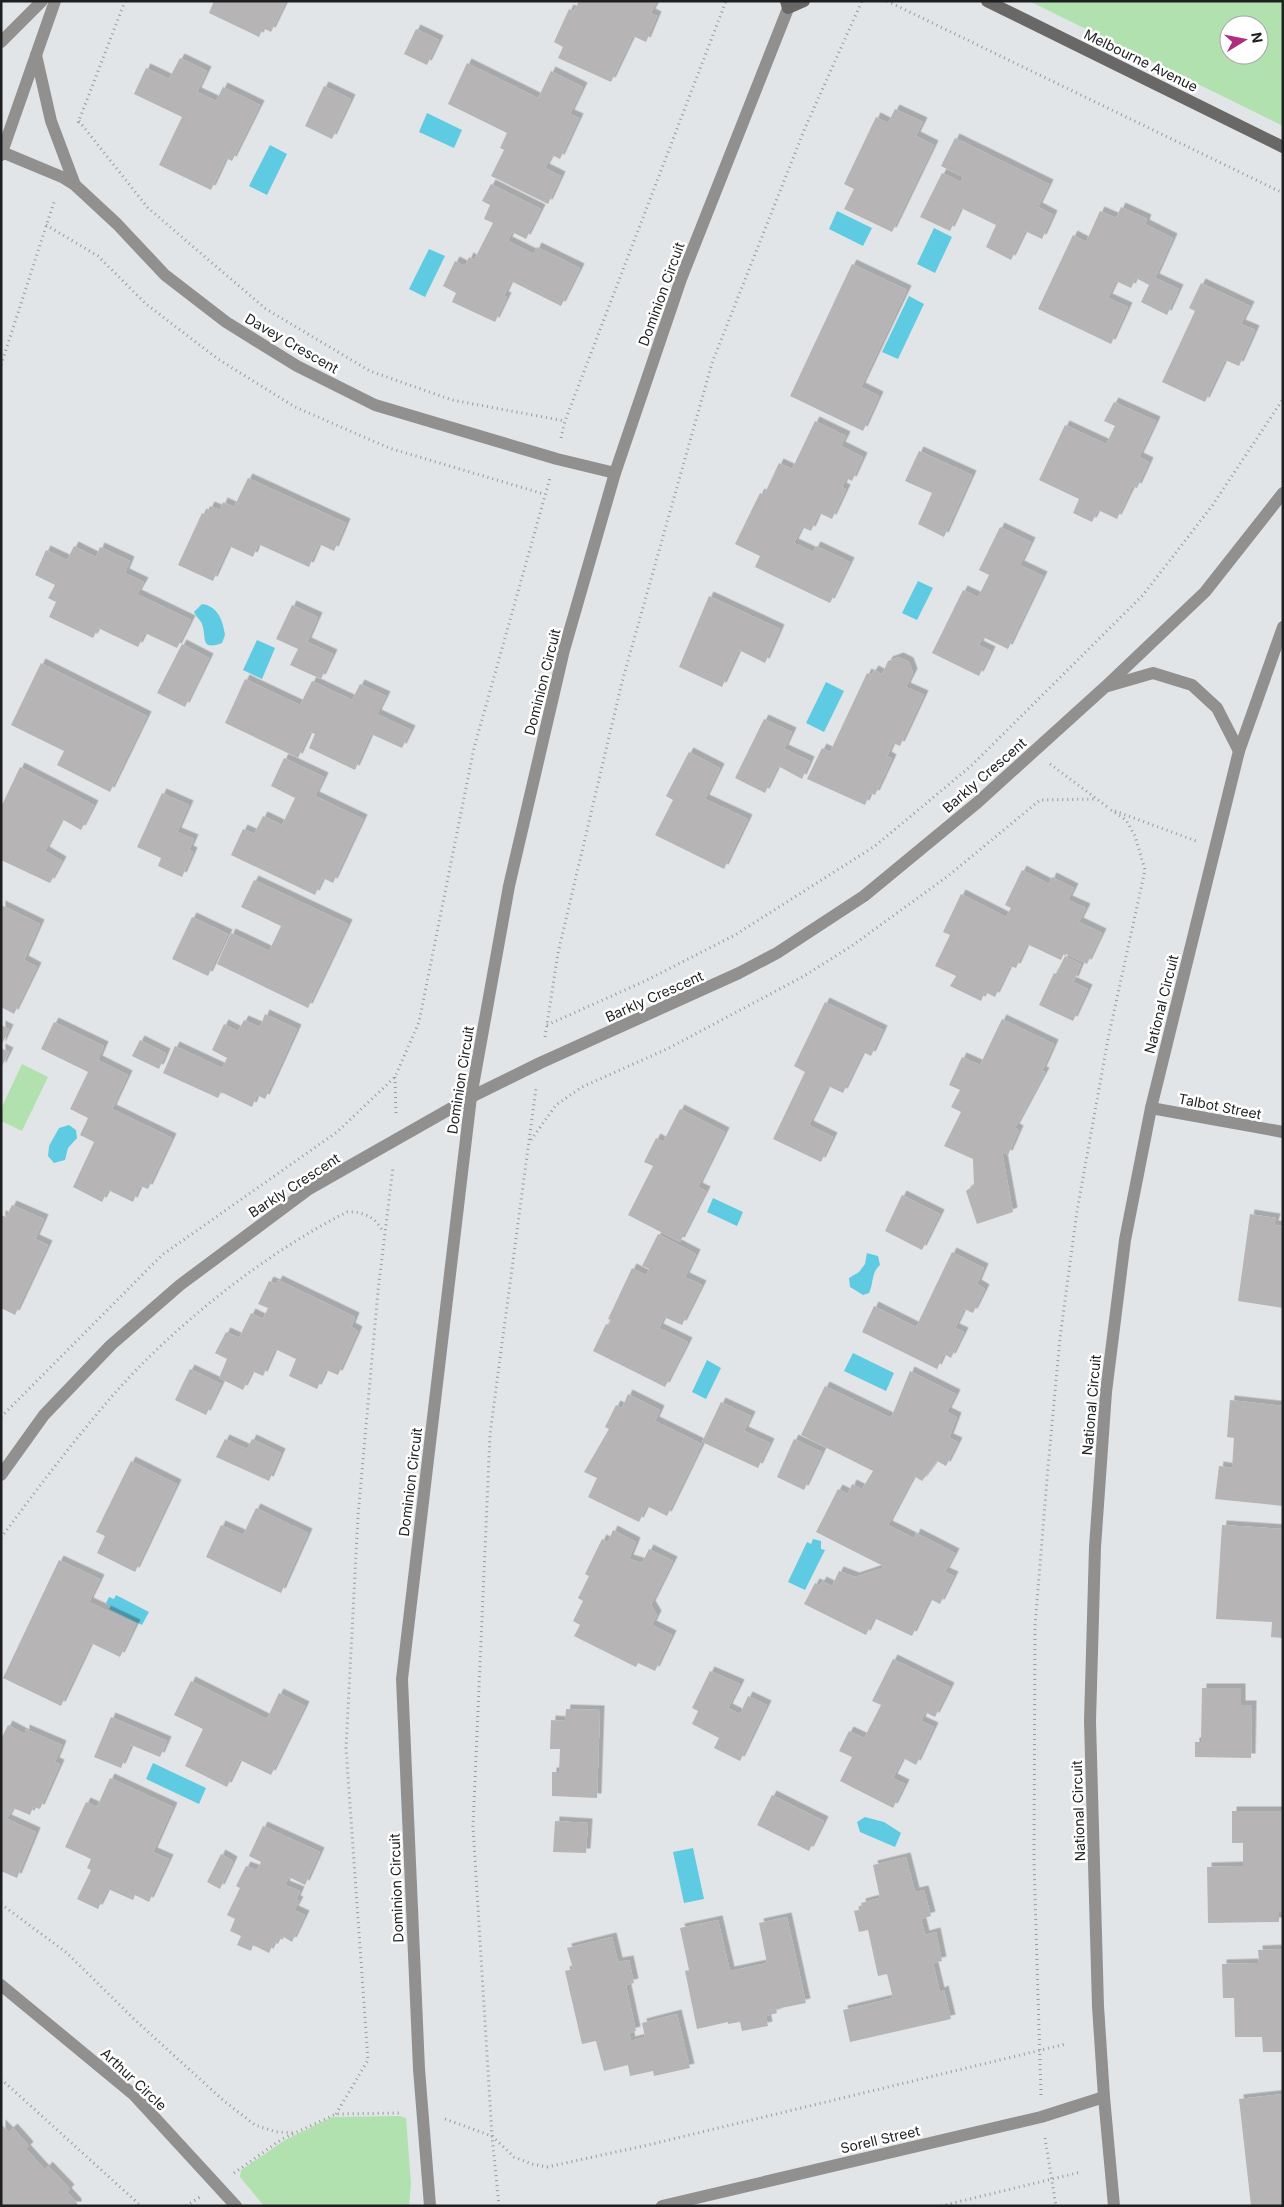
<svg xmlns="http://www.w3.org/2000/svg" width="1284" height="2207" font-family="Inter,sans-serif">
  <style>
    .green { fill: #b2e1b0; fill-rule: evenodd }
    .water { fill: #5ecbe2 }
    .building { fill: #b7b4b5; filter: url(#shadow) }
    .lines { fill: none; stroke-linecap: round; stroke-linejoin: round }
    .path { stroke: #999b9d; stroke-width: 3; stroke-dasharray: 1 4; stroke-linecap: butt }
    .minor { stroke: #91908f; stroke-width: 12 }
    .tertiary { stroke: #91908f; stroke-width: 12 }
    .secondary { stroke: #6a6867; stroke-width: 12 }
    .labels { text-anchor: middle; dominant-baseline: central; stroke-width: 5; stroke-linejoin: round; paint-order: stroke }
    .street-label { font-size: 14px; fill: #1e1f20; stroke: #fff }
  </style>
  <defs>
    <filter id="shadow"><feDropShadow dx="4.5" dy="-4.5" stdDeviation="0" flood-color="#0004"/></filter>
  </defs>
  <rect width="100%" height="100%" fill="#e2e5e7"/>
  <g class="green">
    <path d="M1029,1H1283V126ZM1229,25H1259V55H1229Z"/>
    <polygon points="22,1064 48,1077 22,1131 1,1121 1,1109"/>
    <polygon points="400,2116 406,2118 411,2183 409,2206 264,2206 240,2177 241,2170 285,2140 332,2117"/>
  </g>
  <g class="water">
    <polygon points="427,113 462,130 454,148 419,132"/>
    <polygon points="270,145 287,154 267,195 249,186"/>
    <polygon points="837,211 872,228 863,246 829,229"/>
    <polygon points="934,228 952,237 935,273 917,264"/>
    <polygon points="429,249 445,256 425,297 409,289"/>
    <polygon points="909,296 924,304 898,359 882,352"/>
    <polygon points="918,581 933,588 917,620 902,613"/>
    <path d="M202,604C218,606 223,621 225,635L222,643C198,652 208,635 201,622C198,618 196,616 194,612Z"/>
    <polygon points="257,640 275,648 262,679 243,670"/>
    <polygon points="826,682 844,691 824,732 806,723"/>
    <polygon points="69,1125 76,1130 77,1138 68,1148 65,1160 54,1163 48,1156 49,1146 59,1128"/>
    <polygon points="713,1198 743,1212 737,1226 707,1212"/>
    <path d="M867,1253L878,1256L880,1265C871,1273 874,1282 869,1293L863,1295L850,1287L849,1278L859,1272L865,1264Z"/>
    <polygon points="853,1353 894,1373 886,1391 844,1371"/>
    <polygon points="707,1360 721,1368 706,1399 692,1392"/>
    <polygon points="813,1539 821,1541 821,1549 825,1550 805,1590 788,1582 807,1542 811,1544"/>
    <polygon points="116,1595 149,1612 142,1625 109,1609 111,1606 106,1603 109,1597 114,1599"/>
    <polygon points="153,1763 206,1788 199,1804 146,1779"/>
    <polygon points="865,1817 884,1822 901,1833 895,1847 860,1832 857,1822"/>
    <polygon points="693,1848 704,1899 684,1903 673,1852"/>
  </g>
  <g class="building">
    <polygon points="214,1 286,1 271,32 263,28 259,37 209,13"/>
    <polygon points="579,1 657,1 651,13 657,16 646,42 633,36 611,82 558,58 563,47 554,42 569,9 574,11"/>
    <polygon points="416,29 439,40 427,65 404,54"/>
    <polygon points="180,58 207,71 197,92 216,101 223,87 260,105 232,161 226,158 211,190 159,165 182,117 134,94 146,68 169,79"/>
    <polygon points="467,63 538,98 551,71 583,87 570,114 579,118 560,159 552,155 545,168 561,176 548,204 491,176 504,150 500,148 507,133 448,104"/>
    <polygon points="324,86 351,99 332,139 305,126"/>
    <polygon points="895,109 923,122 916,136 934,145 892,232 844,209 854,189 844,184 876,117 888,123"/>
    <polygon points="955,138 1049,184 1038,207 1053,215 1042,239 1025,231 1011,260 986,247 996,225 961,208 950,231 920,217 942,173 961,182 963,177 941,166"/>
    <polygon points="491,184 541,209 526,239 512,232 508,241 534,254 537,247 580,268 561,306 511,281 504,296 507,297 495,322 452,302 456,293 443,286 455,261 465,266 469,257 474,260 493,223 484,219 490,205 482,201"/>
    <polygon points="1121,207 1147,219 1145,224 1173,238 1155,278 1179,289 1167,315 1141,302 1149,285 1136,278 1131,288 1116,281 1108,298 1128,307 1111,344 1038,309 1073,235 1086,242 1100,211 1116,218"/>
    <polygon points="852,264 907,290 861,387 879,396 863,431 790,396"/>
    <polygon points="1201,283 1250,306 1241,324 1255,330 1239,366 1225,360 1205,402 1162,382 1195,311 1189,308"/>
    <polygon points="1114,402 1156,421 1139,457 1149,462 1137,488 1133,486 1117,519 1098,510 1092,522 1073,513 1079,499 1039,480 1065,425 1106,444 1115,426 1104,421"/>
    <polygon points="815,421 846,436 841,446 863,457 852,481 846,478 842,487 846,489 832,519 819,513 811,531 802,527 794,543 813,552 816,546 850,562 830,603 755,567 760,556 735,544 760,493 764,495 779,463 792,469"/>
    <polygon points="919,451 972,475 944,537 918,524 932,493 905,481"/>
    <polygon points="248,478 346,523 334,551 319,544 309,567 258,544 253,557 229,546 213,581 178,565 202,513 206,515 210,506 220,510 223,502 234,507"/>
    <polygon points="1000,527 1031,542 1020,565 1043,576 1008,649 983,637 979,645 991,651 979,676 932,653 963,590 978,597 989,575 979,570"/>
    <polygon points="74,546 96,557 100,547 130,561 125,573 144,582 137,594 191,620 177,648 145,633 138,647 98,628 93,638 49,617 56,602 48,598 55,585 35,575 46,550 67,560"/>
    <polygon points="709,596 780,629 765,663 739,650 722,687 679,667"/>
    <polygon points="292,605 318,617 307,642 333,654 321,679 290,665 298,649 276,639"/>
    <polygon points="182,644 209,658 185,707 157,693"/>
    <polygon points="899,657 909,662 913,673 906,687 924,695 900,746 893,743 887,756 892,759 875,795 870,793 865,805 807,779 822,748 830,752 867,673 871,675 874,670 882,674 888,661"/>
    <polygon points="41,663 147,716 110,792 57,765 64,751 11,725"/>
    <polygon points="245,679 300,705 312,681 352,700 360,684 386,696 377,714 411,730 402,748 371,734 355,770 309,748 315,734 310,732 298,758 225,723"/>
    <polygon points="764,719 792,732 784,749 810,761 802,779 778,766 765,793 735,778"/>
    <polygon points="689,752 720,768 705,799 748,819 724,869 655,835 673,800 666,796"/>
    <polygon points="284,758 324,777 315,796 363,819 333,883 323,878 315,895 231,855 243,829 254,834 263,816 282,825 295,798 271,786"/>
    <polygon points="20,767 94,805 81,830 62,819 45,851 62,861 50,883 1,860 1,807"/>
    <polygon points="162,793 189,805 177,832 194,839 189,850 193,852 182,877 158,866 161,858 137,847"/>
    <polygon points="1022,870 1049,884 1052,877 1074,888 1068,900 1086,908 1079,922 1102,933 1087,964 1064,953 1061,960 1027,944 1016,968 1010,966 995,997 985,992 981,1001 950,986 956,976 935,966 950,935 943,932 961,894 1006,917 1011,908 1005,905"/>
    <polygon points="254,880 348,924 308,1008 217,964 231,933 269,951 281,926 241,907"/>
    <polygon points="1,905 40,924 24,960 37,967 14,1014 1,1007"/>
    <polygon points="192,917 228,934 208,976 172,959"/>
    <polygon points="1065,956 1081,964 1074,981 1057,972"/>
    <polygon points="1054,973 1088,989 1073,1021 1039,1005"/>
    <polygon points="825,1002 883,1030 871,1056 863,1052 843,1093 828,1086 809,1125 833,1137 821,1162 773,1139 805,1072 794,1066"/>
    <polygon points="265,1014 297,1029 265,1099 257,1095 252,1107 221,1092 218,1098 163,1073 175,1046 222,1068 227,1058 212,1050 224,1024 238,1031 244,1020 260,1027"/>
    <polygon points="1002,1019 1054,1044 1042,1071 1045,1072 1015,1128 1019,1130 1008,1155 1002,1152 1013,1212 977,1224 966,1191 974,1185 973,1159 944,1146 961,1112 951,1107 960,1090 949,1085 962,1057 980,1065"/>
    <polygon points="54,1022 104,1046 98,1060 128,1075 112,1109 172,1138 148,1189 140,1186 133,1202 108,1190 102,1202 73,1187 94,1142 80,1135 88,1118 70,1109 88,1072 41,1049"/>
    <polygon points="1,1025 9,1029 1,1046"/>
    <polygon points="140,1040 166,1053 159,1069 132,1056"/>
    <polygon points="1,1048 9,1052 1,1068"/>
    <polygon points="680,1109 725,1132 698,1187 706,1191 680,1242 628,1215 653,1166 644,1162 656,1138 663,1142"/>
    <polygon points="902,1195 940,1214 922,1250 885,1231"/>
    <polygon points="12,1205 44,1219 35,1239 48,1245 15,1315 1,1308 1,1215 6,1217"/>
    <polygon points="1250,1214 1276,1218 1274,1225 1283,1226 1283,1308 1238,1301"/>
    <polygon points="658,1234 696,1254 685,1277 702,1285 682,1325 664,1317 659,1328 688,1342 665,1387 593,1351 606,1324 609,1325 611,1320 608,1319 632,1268 646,1275 649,1269 642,1266"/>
    <polygon points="952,1252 984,1268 977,1284 985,1289 973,1313 964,1309 955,1328 964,1332 951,1358 944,1354 937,1369 862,1332 874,1306 916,1327"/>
    <polygon points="278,1280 355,1317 351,1327 358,1331 338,1375 326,1370 317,1389 289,1376 296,1359 275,1349 263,1376 252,1371 243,1390 219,1378 227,1359 215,1353 226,1332 239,1338 251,1313 263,1319 268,1308 258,1304 269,1281 276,1284"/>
    <polygon points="190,1369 221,1384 206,1415 175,1400"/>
    <polygon points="910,1371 956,1394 947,1412 957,1417 949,1438 958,1442 946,1466 937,1461 922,1481 914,1476 888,1525 914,1538 916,1533 955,1553 945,1572 954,1576 940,1604 930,1599 912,1636 874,1618 866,1635 804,1604 815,1583 820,1585 822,1581 832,1586 839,1571 855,1577 885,1567 816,1532 838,1489 848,1494 852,1484 862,1489 873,1471 801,1435 825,1386 891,1418"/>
    <polygon points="628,1394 660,1410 655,1421 702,1444 667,1516 647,1506 639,1522 588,1497 597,1478 584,1472 609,1429 605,1427 616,1405 622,1408"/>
    <polygon points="1230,1400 1283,1406 1283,1506 1215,1499 1219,1466 1232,1468 1234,1438 1227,1437"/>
    <polygon points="721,1402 751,1416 744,1431 770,1443 758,1468 702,1442"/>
    <polygon points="225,1439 247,1449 252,1439 281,1453 269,1481 216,1457"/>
    <polygon points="794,1439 822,1452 804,1490 777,1477"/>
    <polygon points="131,1461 177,1484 135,1572 97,1553 105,1536 96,1532"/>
    <polygon points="256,1508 308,1533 281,1593 206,1557 221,1525 243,1535"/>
    <polygon points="1222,1525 1283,1529 1283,1638 1271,1637 1272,1622 1216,1619"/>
    <polygon points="613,1530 636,1542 629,1559 642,1563 649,1549 673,1561 651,1605 657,1615 652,1625 672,1635 655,1671 638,1663 636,1667 574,1636 580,1625 573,1621 583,1601 578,1598 589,1576 585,1574 602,1539 608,1542"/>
    <polygon points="59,1560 100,1579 89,1602 136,1624 120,1657 91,1643 61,1706 3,1678"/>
    <polygon points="893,1659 950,1687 935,1717 925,1712 921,1721 934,1727 916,1765 903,1758 893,1778 905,1784 893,1808 840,1781 852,1757 839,1751 849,1731 864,1738 881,1705 872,1701"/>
    <polygon points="710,1671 740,1684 728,1708 740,1714 748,1696 767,1705 740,1761 714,1748 719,1738 692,1724 698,1711 692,1708"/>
    <polygon points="191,1681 267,1719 279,1693 305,1706 271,1775 240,1760 227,1787 185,1766 203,1729 174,1715"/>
    <polygon points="1202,1688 1241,1688 1241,1705 1252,1705 1251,1758 1195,1757 1195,1742 1201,1742"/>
    <polygon points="566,1709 600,1710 597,1798 552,1796 552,1772 559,1772 560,1749 550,1749 551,1720 565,1721"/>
    <polygon points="111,1717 167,1741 160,1757 131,1745 121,1768 94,1757"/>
    <polygon points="8,1725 25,1734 25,1729 62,1745 55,1762 60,1764 40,1809 33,1807 30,1815 13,1808 7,1819 36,1832 17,1878 1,1871 1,1739"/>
    <polygon points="110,1778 173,1807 153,1852 169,1859 149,1902 135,1895 133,1900 108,1889 98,1909 77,1899 91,1870 87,1868 91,1859 65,1847 86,1802 97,1807"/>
    <polygon points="772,1795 824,1821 809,1851 757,1825"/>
    <polygon points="1232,1811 1283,1811 1283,1912 1279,1912 1279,1922 1208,1923 1207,1867 1243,1866 1243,1843 1232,1843"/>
    <polygon points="555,1821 588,1823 586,1853 553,1852"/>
    <polygon points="263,1826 320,1852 305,1885 289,1877 285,1885 300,1891 296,1900 299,1901 294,1910 305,1915 292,1942 282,1936 278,1944 274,1942 269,1953 253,1945 251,1951 237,1945 241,1936 230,1931 235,1919 227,1915 240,1888 236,1886 246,1866 257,1870 261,1862 249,1856"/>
    <polygon points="221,1854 233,1861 220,1889 207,1882"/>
    <polygon points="906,1857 915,1892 924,1890 931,1916 921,1919 925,1935 936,1932 942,1961 933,1963 940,1992 944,1990 951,2019 850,2042 843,2010 893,1998 887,1974 878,1976 868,1930 859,1932 854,1911 862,1909 861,1903 880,1898 873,1865"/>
    <polygon points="787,1917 806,2003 776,2009 777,2013 766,2016 768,2026 742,2031 740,2022 728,2024 728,2022 697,2029 685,1971 689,1970 680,1928 718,1920 730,1971 767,1963 759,1923"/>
    <polygon points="612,1937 618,1962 629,1960 634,1983 626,1985 636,2031 629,2033 631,2041 645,2037 642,2023 677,2014 690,2068 654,2076 653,2071 630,2076 628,2065 604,2071 596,2041 582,2044 565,1971 573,1969 567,1948"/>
    <polygon points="1283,1949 1283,2052 1263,2052 1262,2037 1235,2037 1234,1998 1223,1998 1222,1964 1259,1963 1258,1950"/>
    <polygon points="1283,2094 1283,2206 1251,2206 1239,2099"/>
    <polygon points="1,2124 9,2132 13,2128 29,2146 26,2149 45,2170 48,2166 70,2189 67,2192 77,2203 77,2206 1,2206"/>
  </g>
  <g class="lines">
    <g class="path">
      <polyline points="887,1 1283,193"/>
      <polyline points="79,121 148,208 266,309 370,371 452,400 565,421"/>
      <polyline points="78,123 125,1"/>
      <polyline points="46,225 98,256 146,304 218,359 295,407 389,448 544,494"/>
      <polyline points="1,365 55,199"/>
      <polyline points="561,438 565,421 726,1"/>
      <polyline points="1050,764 1109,808"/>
      <polyline points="1115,811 1196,841"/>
      <polyline points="547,1025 645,981 735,935 875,846 971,766 1143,595 1212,506 1283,399"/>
      <polyline points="545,1037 558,953 622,682 712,363 805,128 862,1"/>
      <polyline points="395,1077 396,1116"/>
      <polyline points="531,1140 556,1105 582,1087 669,1048 804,976 853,945 948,876 1040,800 1097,799"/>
      <polyline points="1,1417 162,1255 337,1132 395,1077 419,1022 474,748 550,478"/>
      <path d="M1,1538C37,1489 74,1440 114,1394C175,1325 264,1254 347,1212C362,1211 376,1217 383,1232"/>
      <polyline points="1,1904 67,1953 135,2020 224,2101 255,2125 276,2132 294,2133"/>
      <polyline points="1,2079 141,2206"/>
      <polyline points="1041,2095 1034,1862 1035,1626 1048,1467 1060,1338 1077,1211 1108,1039 1145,870 1135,836 1126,820 1108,808"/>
      <polyline points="336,2114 368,2060 346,1748 358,1516 378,1291 393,1167"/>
      <polyline points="445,2119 492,2136 514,2157 532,2164 547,2167 648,2145 1066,2044"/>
      <polyline points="1045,2138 1056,2206"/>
      <polyline points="234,2173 282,2139 336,2114 401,2113"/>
      <polyline points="186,2206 200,2197"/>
      <polyline points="499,2206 492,2136 473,1826 490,1434 536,1088"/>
      <polyline points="941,2206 1081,2172"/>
    </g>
    <g class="minor">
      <polyline points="1,42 42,1"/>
      <polyline points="2,152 62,177 75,185 117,224 165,275 226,322 297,366 375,405 557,459 615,473"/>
      <polyline points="1108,686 1153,673 1192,685 1217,708 1239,751"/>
      <polyline points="1151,1108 1283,1132"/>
      <polyline points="1,1475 44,1415 111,1345 180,1285 309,1189 471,1097 540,1063 739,973 777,953 864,896 978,802 1105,687 1205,592 1283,493"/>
      <polyline points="1,1985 134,2095 236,2206"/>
      <polyline points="430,2206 419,2069 402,1679 471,1097 509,886 564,650 615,473 681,279 791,1"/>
      <polyline points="662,2206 1041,2117 1104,2097"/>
    </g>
    <g class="tertiary">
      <polyline points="36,55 51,121 75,185"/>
      <polyline points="1,155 55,1"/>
      <polyline points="1114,2206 1104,2097 1098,2006 1090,1721 1095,1547 1106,1392 1125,1240 1151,1108 1239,751 1283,627"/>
    </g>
    <g class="secondary">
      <polyline points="786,1 788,8 804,1"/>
      <polyline points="987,1 1283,147"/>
    </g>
  </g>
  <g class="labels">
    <g class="street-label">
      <text transform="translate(1141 60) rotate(26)">Melbourne Avenue</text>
      <text transform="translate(661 294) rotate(-70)">Dominion Circuit</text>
      <text transform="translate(292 343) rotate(30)">Davey Crescent</text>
      <text transform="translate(542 682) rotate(-76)">Dominion Circuit</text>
      <text transform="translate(984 775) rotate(-41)">Barkly Crescent</text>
      <text transform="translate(654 996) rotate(-24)">Barkly Crescent</text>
      <text transform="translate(1161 1004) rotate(-76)">National Circuit</text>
      <text transform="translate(460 1080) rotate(-81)">Dominion Circuit</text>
      <text transform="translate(1220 1106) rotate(11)">Talbot Street</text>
      <text transform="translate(294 1185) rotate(-33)">Barkly Crescent</text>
      <text transform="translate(1091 1405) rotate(-85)">National Circuit</text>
      <text transform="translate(410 1482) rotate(-83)">Dominion Circuit</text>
      <text transform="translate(1078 1811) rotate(-92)">National Circuit</text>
      <text transform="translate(396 1888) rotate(-92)">Dominion Circuit</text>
      <text transform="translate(134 2079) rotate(43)">Arthur Circle</text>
      <text transform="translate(880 2139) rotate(-13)">Sorell Street</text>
    </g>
  </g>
  <rect width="1284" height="2207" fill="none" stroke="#1e1f20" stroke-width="5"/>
  <g transform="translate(1244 40) rotate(80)"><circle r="24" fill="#ffffff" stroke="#a5a5a6"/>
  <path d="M0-4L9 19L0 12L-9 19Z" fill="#ae2e7b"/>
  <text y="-8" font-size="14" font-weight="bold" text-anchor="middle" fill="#1e1f20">N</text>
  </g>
</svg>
